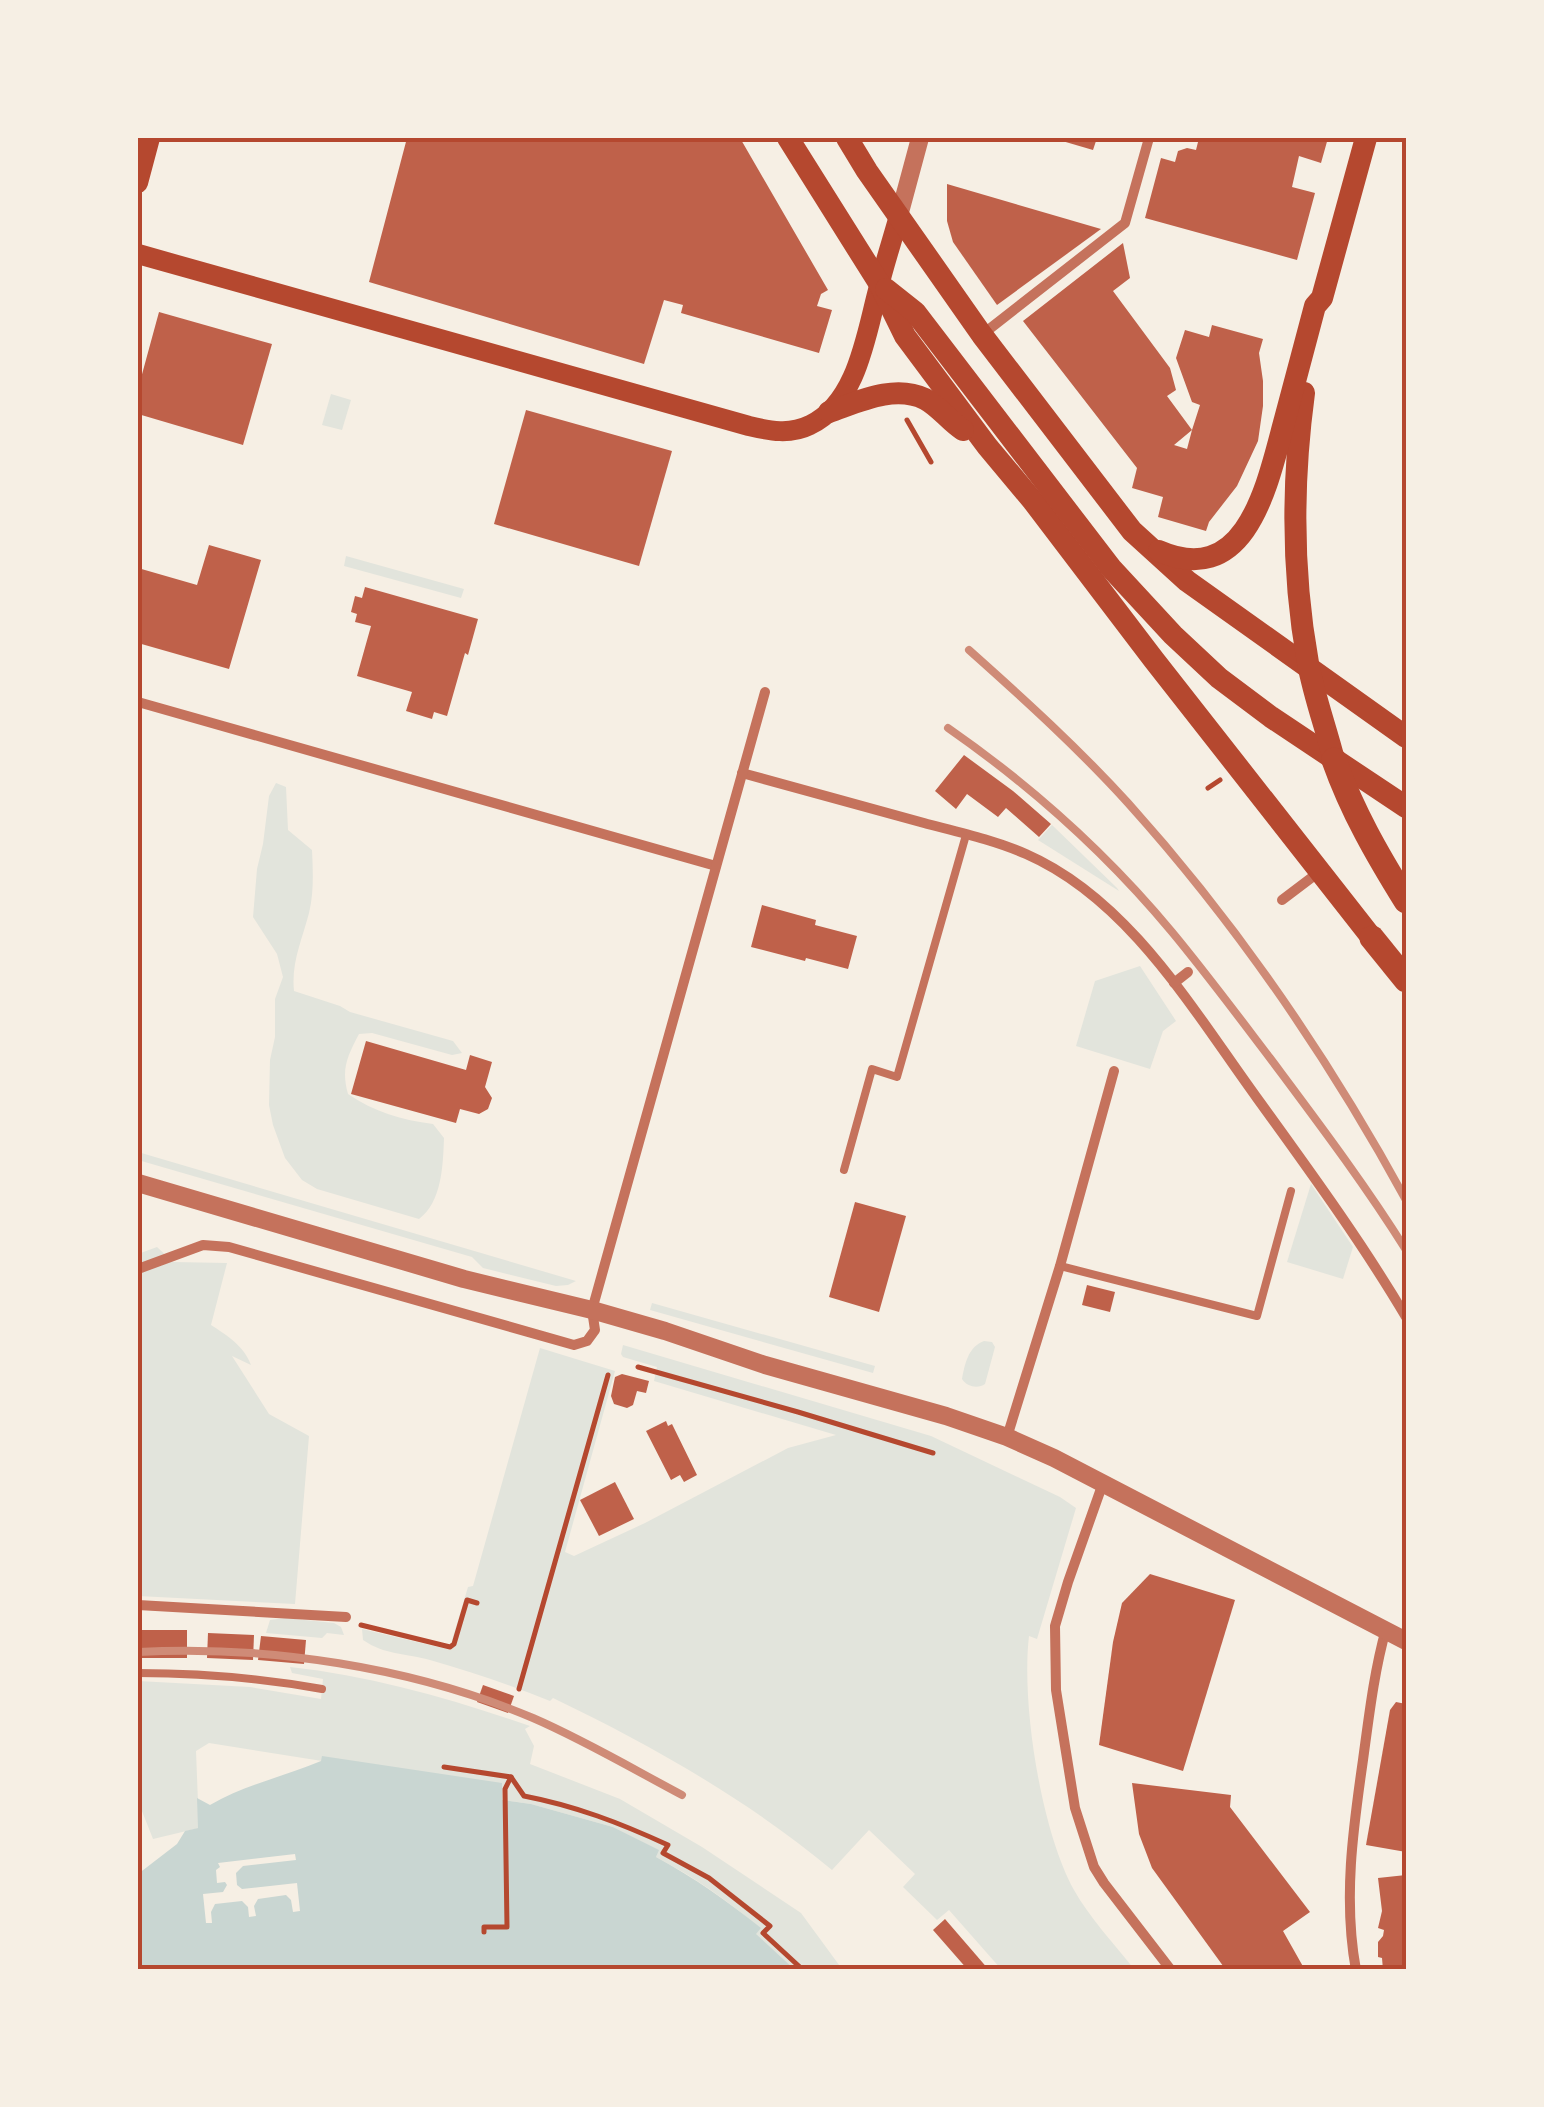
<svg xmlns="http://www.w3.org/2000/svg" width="1544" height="2107" font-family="'Titillium Web',sans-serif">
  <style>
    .green { fill: #e2e4dc }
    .water { fill: #c9d6d2 }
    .pier { fill: #f6efe4 }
    .building { fill: #bf614a }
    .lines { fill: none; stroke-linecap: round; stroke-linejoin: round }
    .path { stroke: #b5482f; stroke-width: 5 }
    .service { stroke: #c5725c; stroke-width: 8 }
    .minor { stroke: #c5725c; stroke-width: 10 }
    .tertiary { stroke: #c5725c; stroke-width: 18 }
    .secondary { stroke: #b5482f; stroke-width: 20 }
    .primary { stroke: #b5482f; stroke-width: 22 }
    .motorway { stroke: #b5482f; stroke-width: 25 }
    .rail { stroke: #cf8b77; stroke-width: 8 }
    .neatline { fill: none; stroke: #b5482f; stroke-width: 4 }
  </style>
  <rect width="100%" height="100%" fill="#f6efe4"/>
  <g class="green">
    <polygon points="331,394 351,400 342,430 322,425"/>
    <polygon points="346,556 464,589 461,598 344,566"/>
    <path d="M276,783L286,787L288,830L312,850C313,871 314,893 309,913C302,940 291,963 294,991L340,1006L350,1012L453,1041L462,1053L452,1055L372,1033L359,1034C347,1057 341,1069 348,1094C374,1112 402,1120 433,1124L444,1138C443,1165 442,1202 419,1219L317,1189L302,1180L285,1158L273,1125L269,1105L270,1060L275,1037V999L283,977L277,954L253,917L257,869L263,844L269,796Z"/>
    <polygon points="1052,825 1117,888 1119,891 1038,840"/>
    <polygon points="1140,966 1176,1021 1163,1031 1150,1069 1076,1046 1095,981"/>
    <polygon points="138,1152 576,1281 568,1285 556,1286 483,1268 472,1257 138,1160"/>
    <polygon points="1311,1184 1353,1247 1343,1279 1287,1262"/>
    <path d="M157,1247L173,1262L227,1263L211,1325C228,1336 244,1346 251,1365L232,1356L269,1414L309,1436L295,1604L138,1596V1254Z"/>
    <polygon points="652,1303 875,1366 873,1373 650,1310"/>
    <path d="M984,1341L992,1342L995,1347L985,1384C978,1389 967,1387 962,1379C965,1364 968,1347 984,1341Z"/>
    <path d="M623,1345L931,1436L1060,1497L1076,1508L1037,1639L1029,1636C1021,1704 1041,1830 1074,1890C1089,1917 1115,1945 1134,1969H1001L949,1910L937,1920L903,1887L915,1874L869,1830L832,1870C748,1800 651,1745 553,1698L550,1701C511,1685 471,1672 430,1660C404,1653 385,1655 363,1640L362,1629L451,1650L452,1640L468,1587L473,1586L540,1348L615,1371L565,1552L574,1556L645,1523L788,1448L836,1435L654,1381L657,1367L623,1357L621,1354Z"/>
    <polygon points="285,1618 334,1623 341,1627 344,1635 327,1633 322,1638 266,1633 270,1620"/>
    <path d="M290,1667C372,1676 452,1699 530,1726L525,1729L534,1746L530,1764L620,1799L702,1847L801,1913L842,1969H794L755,1934L760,1928C727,1900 694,1877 656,1857L658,1850L613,1827L531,1804L502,1800V1784L323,1757L322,1761L209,1743L196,1751L199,1828L153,1839L138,1801V1681L250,1687L321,1699L323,1679L292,1673Z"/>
  </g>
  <path class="water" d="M322,1756L502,1783V1800L531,1804L613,1827L659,1850L656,1857C695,1878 727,1901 761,1928L756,1934L794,1969H138V1874L177,1844L185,1831L198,1828L197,1798L210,1805C247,1784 283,1777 321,1761Z"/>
  <polygon class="pier" points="295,1854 296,1860 243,1866 236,1873 237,1885 242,1889 297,1883 300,1911 293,1912 291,1900 286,1895 258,1899 254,1906 256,1916 249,1917 248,1907 242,1901 215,1904 211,1912 212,1923 206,1923 203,1894 223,1892 227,1885 225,1882 217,1883 216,1870 220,1867 218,1863"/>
  <g class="building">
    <polygon points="407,138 740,138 828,290 821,294 817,306 832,310 819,353 681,313 683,305 664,300 644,364 369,282"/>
    <polygon points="1052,138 1097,138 1093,150"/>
    <polygon points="1199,138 1328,138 1321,163 1299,156 1292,187 1315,193 1297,260 1145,218 1161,158 1175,162 1178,151 1187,148 1196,150"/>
    <polygon points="947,184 1101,229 997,305 953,242 947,221"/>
    <polygon points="1123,243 1130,278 1113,291 1170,368 1176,390 1167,396 1192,430 1174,445 1187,449 1192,430 1200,405 1192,402 1176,358 1185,330 1209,337 1212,325 1263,339 1259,353 1263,381 1263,406 1258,441 1237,486 1209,522 1206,531 1158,517 1163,497 1132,488 1137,468 1023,321"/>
    <polygon points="159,312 272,344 243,445 138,414 138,389"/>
    <polygon points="526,410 672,451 639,566 494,524"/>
    <polygon points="209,545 261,560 229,669 138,643 138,568 197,585"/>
    <polygon points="365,587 478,619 468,655 465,653 447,716 434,712 432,719 406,711 412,692 357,676 371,626 355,622 357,614 351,612 355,596 362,598"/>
    <polygon points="964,755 1013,791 1051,824 1039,837 1006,808 998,817 967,794 956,809 935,791"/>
    <polygon points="762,905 816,920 815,925 857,936 848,969 806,958 805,961 751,947"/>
    <polygon points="366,1041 466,1070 470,1055 492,1062 485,1087 492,1098 488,1109 479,1114 460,1109 456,1123 351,1094"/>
    <polygon points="855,1202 906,1216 879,1312 829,1297"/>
    <polygon points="1087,1285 1115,1292 1110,1312 1082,1305"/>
    <polygon points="622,1374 649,1381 646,1393 637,1391 633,1405 627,1408 614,1404 611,1396 615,1377"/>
    <polygon points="666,1421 668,1426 672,1424 697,1475 684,1482 680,1475 671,1480 646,1431"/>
    <polygon points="615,1482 634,1519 599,1536 580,1500"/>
    <polygon points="1150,1574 1235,1600 1183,1771 1099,1745 1113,1642 1122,1603"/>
    <polygon points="138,1630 187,1630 187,1658 139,1658"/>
    <polygon points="208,1633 254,1635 253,1660 207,1658"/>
    <polygon points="261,1636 306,1640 304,1664 258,1660"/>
    <polygon points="483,1685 514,1696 508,1713 477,1702"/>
    <polygon points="1396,1702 1406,1704 1406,1852 1366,1845 1390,1710"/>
    <polygon points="1132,1783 1231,1795 1230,1807 1310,1912 1283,1931 1305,1970 1226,1970 1152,1868 1139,1834"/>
    <polygon points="1406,1875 1406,1970 1383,1970 1382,1958 1378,1957 1378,1942 1383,1936 1384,1930 1378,1928 1382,1911 1378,1878"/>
    <polygon points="945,1919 989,1970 968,1970 933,1930"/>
  </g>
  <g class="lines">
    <g class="path">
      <polyline points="907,420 931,462"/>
      <polyline points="1208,788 1220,780"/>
      <polyline points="638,1367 798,1412 933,1453"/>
      <polyline points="361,1625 450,1647 454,1644 467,1600 477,1603"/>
      <polyline points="519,1689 608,1375"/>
      <path d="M444,1767L511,1777L524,1796C576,1806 620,1823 668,1845L663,1853L709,1878L770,1926L763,1933L803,1970"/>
      <polyline points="484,1932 484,1927 507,1927 505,1789 511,1777"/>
    </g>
    <g class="service">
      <polyline points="844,1170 872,1069 897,1077 966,835"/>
      <polyline points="1060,1266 1257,1316 1291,1191"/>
      <path d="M138,1673C200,1673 260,1678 322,1689"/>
    </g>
    <g class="minor">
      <polyline points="983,334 1125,223 1149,138"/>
      <polyline points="138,702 716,866"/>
      <path d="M742,773C803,790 864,806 924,823C958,832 994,840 1026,854C1129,899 1193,1010 1257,1098C1309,1170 1361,1241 1406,1317"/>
      <polyline points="1282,900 1319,872"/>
      <polyline points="1174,983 1188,972"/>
      <polyline points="138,1269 203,1245 229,1247 574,1345 587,1341 595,1330 592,1310 765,692"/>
      <polyline points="1007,1437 1060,1266 1114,1071"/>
      <polyline points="1103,1483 1068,1582 1055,1626 1056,1690 1075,1808 1094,1867 1104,1883 1171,1970"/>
      <polyline points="138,1605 346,1617"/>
      <path d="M1356,1970C1343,1900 1353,1829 1363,1760C1369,1716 1374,1672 1386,1629"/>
    </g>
    <g class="tertiary">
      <polyline points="899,216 920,138"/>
      <polyline points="138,1183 464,1279 592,1310 665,1331 765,1365 946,1416 1007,1437 1054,1458 1406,1641"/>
    </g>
    <g class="secondary">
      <polyline points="138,183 150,138"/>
      <path d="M138,254L749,426C770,431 790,435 810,425C857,403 866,335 878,290C884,265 892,241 899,216"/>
    </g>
    <g class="primary">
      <polyline points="788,138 879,283 905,336 987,446 1033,501 1154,660 1372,938"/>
      <polyline points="847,138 867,171 982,335 1132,531 1187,581 1406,737"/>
      <polyline points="886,289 915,312 1111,568 1173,635 1219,678 1271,717 1406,807"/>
      <path d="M1304,393C1292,482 1292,574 1308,663C1314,696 1326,728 1334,760"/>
      <path d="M829,412C858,402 894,384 925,399C940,407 949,421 963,430"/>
      <path d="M1159,551C1248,590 1268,481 1285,419C1295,381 1305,344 1315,306L1322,298L1366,138"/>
    </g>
    <g class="motorway">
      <path d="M1334,760C1352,811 1378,856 1406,901"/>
      <polyline points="1372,938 1406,980"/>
    </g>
    <g class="rail">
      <path d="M969,650C1024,699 1079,749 1128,803C1236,923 1329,1059 1406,1200"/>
      <path d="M948,728C1030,785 1108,855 1172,932C1206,973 1238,1016 1270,1058C1317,1121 1364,1183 1406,1250"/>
      <path d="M138,1652C267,1645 413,1667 533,1718C584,1740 633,1769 682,1795"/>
    </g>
  </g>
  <rect width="1544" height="2107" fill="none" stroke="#f6efe4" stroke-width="280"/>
  <rect x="140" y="140" width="1264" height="1827" class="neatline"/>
</svg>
